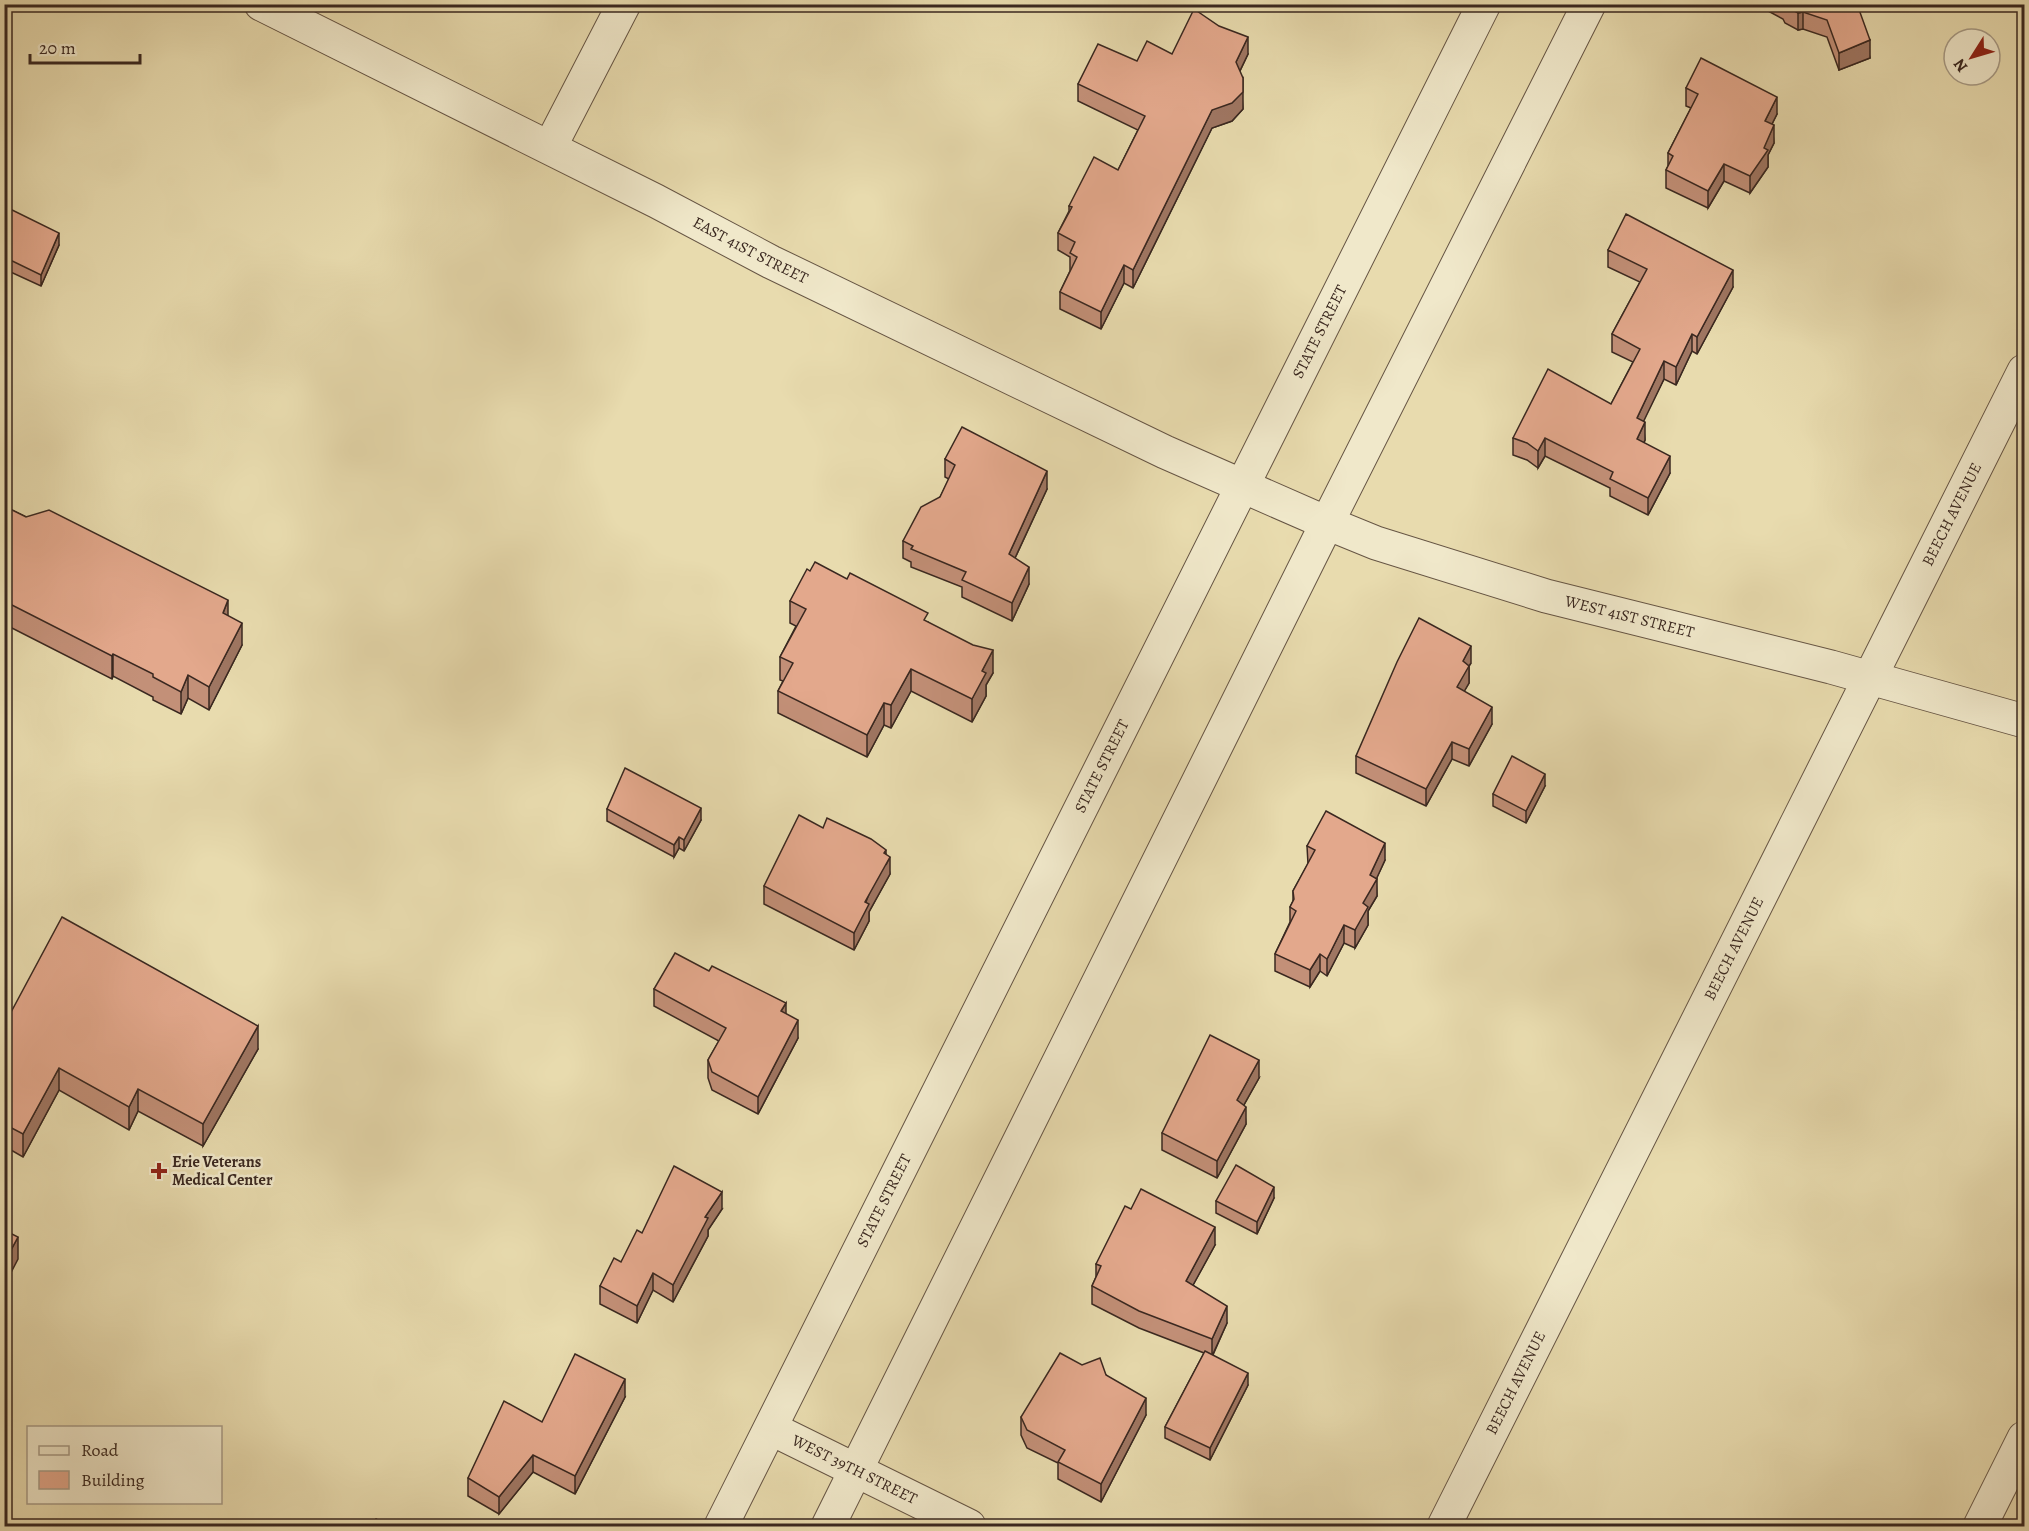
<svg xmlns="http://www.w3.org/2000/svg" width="2029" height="1531" font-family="Alegreya,serif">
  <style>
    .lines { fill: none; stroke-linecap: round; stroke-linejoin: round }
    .minor-casing { stroke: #654; stroke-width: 35 }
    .minor { stroke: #f0e8ca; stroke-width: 33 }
    .wall { fill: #c39078; stroke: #3a2820; stroke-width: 1.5 }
    .shaded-wall { fill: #9f7662; stroke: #3a2820; stroke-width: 1.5 }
    .building { fill: #e3a88c; stroke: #3a2820; stroke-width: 1.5 }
    .poi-dot { fill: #8f2418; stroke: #f0e8ca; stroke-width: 2 }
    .labels { text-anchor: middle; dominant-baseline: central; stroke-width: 5; stroke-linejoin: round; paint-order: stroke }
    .street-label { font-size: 16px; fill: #3a2820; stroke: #f0e8ca }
    .poi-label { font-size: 16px; font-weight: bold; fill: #3a2820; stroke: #f0e8ca; text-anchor: start }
  </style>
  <rect width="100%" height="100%" fill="#e8dbae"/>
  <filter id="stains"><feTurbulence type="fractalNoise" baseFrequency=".00333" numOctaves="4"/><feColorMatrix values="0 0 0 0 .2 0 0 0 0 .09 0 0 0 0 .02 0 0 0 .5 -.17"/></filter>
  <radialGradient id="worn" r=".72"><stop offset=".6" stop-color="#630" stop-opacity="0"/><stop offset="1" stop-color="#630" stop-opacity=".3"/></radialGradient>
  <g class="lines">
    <g class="minor-casing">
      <g id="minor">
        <path id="s1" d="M261,4L656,201L771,262L1165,452L1327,523L1376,543L1546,596L1831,667L2024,721"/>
        <polyline points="550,147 624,4"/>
        <path id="s2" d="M772,1429L969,1526"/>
        <path id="s3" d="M721,1526L1484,4"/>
        <polyline points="828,1526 1327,523 1589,4"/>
        <path id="s4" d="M1444,1526L2024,371"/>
        <polyline points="1980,1526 2024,1438"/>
      </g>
    </g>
    <use href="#minor" class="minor"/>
  </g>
  <g class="wall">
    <polygon points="1755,4 1859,4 1858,7 1870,58 1839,70 1827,37 1803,29 1798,30 1785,23 1783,19"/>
    <polygon points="1172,54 1248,54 1240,71 1243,109 1232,121 1212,128 1133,288 1124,283 1101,329 1060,309 1060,292 1070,271 1070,257 1058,250 1058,233 1069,211 1069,206 1118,170 1138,130 1078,101 1078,84 1137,61"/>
    <polygon points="1686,88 1777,114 1772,124 1774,143 1768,155 1768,167 1750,193 1724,181 1708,208 1666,188 1666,170 1668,166 1668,153 1691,108 1686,106"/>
    <polygon points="4,206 59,245 41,286 4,269"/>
    <polygon points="1608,250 1733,287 1697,354 1692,351 1676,385 1664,379 1643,421 1645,440 1644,443 1670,473 1648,515 1610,496 1610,488 1545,456 1538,468 1527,460 1513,455 1513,438 1611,404 1633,362 1612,352 1612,334 1640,282 1608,267"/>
    <polygon points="945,459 1047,489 1015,558 1029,584 1012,621 962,597 962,587 911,567 911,562 903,558 903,541 940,497 949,479 945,477"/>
    <polygon points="4,506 228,616 242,645 209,710 188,698 181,714 153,700 153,697 113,676 112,679 4,624"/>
    <polygon points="790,601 928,622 993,673 986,685 986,696 972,722 911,691 891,728 884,725 867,757 778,713 778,691 783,681 780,680 780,657 796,626 790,623"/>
    <polygon points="1471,663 1469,666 1469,683 1464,691 1492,724 1469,766 1452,759 1426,806 1356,773 1356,756"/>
    <polygon points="1545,786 1526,823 1493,806 1493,794"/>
    <polygon points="607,809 701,820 684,851 679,848 674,857 607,821"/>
    <polygon points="823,828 886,854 890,874 869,912 869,921 854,950 764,904 764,886"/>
    <polygon points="1307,846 1385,860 1376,879 1377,896 1368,911 1368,925 1355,948 1344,943 1327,976 1320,971 1310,987 1275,971 1275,954 1290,922 1290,907 1293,901 1293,891 1308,864"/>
    <polygon points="654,989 786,1014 798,1038 758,1114 712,1090 708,1078 708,1060 719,1041 654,1006"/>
    <polygon points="4,1011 10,1014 258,1049 203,1146 138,1111 129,1130 59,1090 23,1157 4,1146"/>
    <polygon points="1259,1078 1244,1105 1246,1124 1217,1178 1162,1150 1162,1133"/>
    <polygon points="1274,1198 1257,1234 1216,1213 1216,1201"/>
    <polygon points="722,1209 708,1230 708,1236 673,1302 653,1290 637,1323 600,1304 600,1286 621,1262 642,1233"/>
    <polygon points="1215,1245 1193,1285 1227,1323 1213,1355 1248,1385 1210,1460 1165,1438 1165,1427 1204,1353 1139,1328 1092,1304 1092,1286 1096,1277 1096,1264"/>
    <polygon points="1082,1365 1106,1375 1146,1415 1101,1502 1058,1479 1058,1463 1027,1448 1021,1435 1021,1417"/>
    <polygon points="625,1397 575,1494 533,1472 499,1514 468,1496 468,1478 542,1422"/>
  </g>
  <g class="shaded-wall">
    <polygon points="1803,12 1803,29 1798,30 1798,13"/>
    <polygon points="1248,37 1248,54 1236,79 1236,62"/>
    <polygon points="1870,40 1870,58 1839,70 1839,53"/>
    <polygon points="1243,78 1243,109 1232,121 1212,128 1133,288 1133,270 1212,110"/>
    <polygon points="1777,97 1777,114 1765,138 1765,121"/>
    <polygon points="1774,125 1774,143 1768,155 1768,167 1750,193 1750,176"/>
    <polygon points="1724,164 1724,181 1708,208 1708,191"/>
    <polygon points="59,233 59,245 41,286 41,275"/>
    <polygon points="1124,265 1124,283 1101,329 1101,312"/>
    <polygon points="1733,270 1733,287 1697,354 1697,337"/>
    <polygon points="1692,334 1692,351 1676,385 1676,367"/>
    <polygon points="1664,361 1664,379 1637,435 1637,418"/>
    <polygon points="1645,422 1645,440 1637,457 1637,439"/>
    <polygon points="1545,438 1545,456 1538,468 1538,451"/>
    <polygon points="1670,456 1670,473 1648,515 1648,498"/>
    <polygon points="1047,471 1047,489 1009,571 1009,554"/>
    <polygon points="1029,567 1029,584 1012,621 1012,603"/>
    <polygon points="228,600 228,623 223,613"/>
    <polygon points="242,623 242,645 209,710 209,687"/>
    <polygon points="1471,646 1471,663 1469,666 1469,683 1457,704 1457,687 1463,661"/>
    <polygon points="993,650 993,673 986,685 986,696 972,722 972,699 982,671"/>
    <polygon points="113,654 113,676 112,679 112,656"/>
    <polygon points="911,669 911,691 891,728 891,705"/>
    <polygon points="188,675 188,698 181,714 181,692"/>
    <polygon points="884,703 884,725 867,757 867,735"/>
    <polygon points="1492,707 1492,724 1469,766 1469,749"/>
    <polygon points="1452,742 1452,759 1426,806 1426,789"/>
    <polygon points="1545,774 1545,786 1526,823 1526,811"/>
    <polygon points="701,808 701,820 684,851 684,840"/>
    <polygon points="679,837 679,848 674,857 674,845"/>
    <polygon points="1385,843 1385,860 1375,882 1377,879 1377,896 1368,911 1368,925 1355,948 1355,930 1370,875"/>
    <polygon points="886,850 886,865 890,857 890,874 869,912 869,921 854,950 854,933"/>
    <polygon points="1344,925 1344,943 1327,976 1327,959"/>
    <polygon points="1320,954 1320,971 1310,987 1310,970"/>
    <polygon points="786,1003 786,1021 781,1011"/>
    <polygon points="798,1020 798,1038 758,1114 758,1097"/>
    <polygon points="258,1026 258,1049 203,1146 203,1124"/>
    <polygon points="1259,1060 1259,1078 1237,1117 1237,1100"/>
    <polygon points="59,1068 59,1090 23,1157 23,1134"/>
    <polygon points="138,1089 138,1111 129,1130 129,1107"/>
    <polygon points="1246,1107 1246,1124 1217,1178 1217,1161"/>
    <polygon points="1274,1187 1274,1198 1257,1234 1257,1222"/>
    <polygon points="722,1192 722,1209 708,1230 708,1236 673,1302 673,1285 705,1217"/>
    <polygon points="1215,1227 1215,1245 1186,1298 1186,1281"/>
    <polygon points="18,1237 18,1259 4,1286 4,1263"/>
    <polygon points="653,1273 653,1290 637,1323 637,1306"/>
    <polygon points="1227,1306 1227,1323 1212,1356 1212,1339"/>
    <polygon points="1248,1373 1248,1385 1210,1460 1210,1448"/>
    <polygon points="625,1379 625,1397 575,1494 575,1476"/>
    <polygon points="1146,1398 1146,1415 1101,1502 1101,1484"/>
    <polygon points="533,1455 533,1472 499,1514 499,1497"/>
  </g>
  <g class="building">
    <polygon points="1784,4 1857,4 1870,40 1839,53 1827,20 1803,12 1798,13 1785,6"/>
    <polygon points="1194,9 1219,26 1248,37 1236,62 1243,78 1243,92 1232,103 1212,110 1133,270 1124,265 1101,312 1060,292 1077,257 1070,253 1075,242 1058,233 1072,207 1069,206 1094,157 1118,170 1145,116 1078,84 1098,44 1137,61 1147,41 1172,54"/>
    <polygon points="1701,58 1777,97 1765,121 1774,125 1764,148 1768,150 1750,176 1724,164 1708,191 1666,170 1673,156 1668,153 1698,94 1686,88"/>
    <polygon points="4,206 59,233 41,275 4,257"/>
    <polygon points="1626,214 1733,270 1697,337 1692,334 1676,367 1664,361 1637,418 1645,422 1637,439 1670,456 1648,498 1610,479 1613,472 1545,438 1538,451 1527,443 1513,438 1548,369 1611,404 1640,349 1612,334 1647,269 1608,250"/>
    <polygon points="962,427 1047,471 1009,554 1029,567 1012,603 962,580 966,572 911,549 913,546 903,541 921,507 940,497 955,465 945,459"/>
    <polygon points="4,506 26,517 49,510 228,600 223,613 242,623 209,687 188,675 181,692 153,677 153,674 113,654 112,656 4,601"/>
    <polygon points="815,562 847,579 850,573 928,613 924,620 973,645 993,650 982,671 986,673 972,699 911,669 891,705 884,703 867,735 778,691 793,663 780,657 806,609 790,601 807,569 810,571"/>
    <polygon points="1419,618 1471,646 1463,661 1469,666 1457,687 1492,707 1469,749 1452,742 1426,789 1356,756 1397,662"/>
    <polygon points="1512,756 1545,774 1526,811 1493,794"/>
    <polygon points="625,768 701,808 684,840 679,837 674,845 607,809"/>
    <polygon points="1326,811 1385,843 1370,875 1377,879 1363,903 1368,907 1355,930 1344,925 1327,959 1320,954 1310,970 1275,954 1296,911 1290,907 1294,899 1293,891 1315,850 1307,846"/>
    <polygon points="799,815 823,828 827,818 871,839 886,850 884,853 890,857 865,902 869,904 854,933 764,886"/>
    <polygon points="62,917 258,1026 203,1124 138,1089 129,1107 59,1068 23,1134 4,1124 4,1011 10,1014"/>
    <polygon points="675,953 709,971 712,966 786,1003 781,1011 798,1020 758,1097 712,1072 708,1060 726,1028 654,989"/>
    <polygon points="1210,1035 1259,1060 1237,1100 1246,1107 1217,1161 1162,1133"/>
    <polygon points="1236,1165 1274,1187 1257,1222 1216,1201"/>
    <polygon points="674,1166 722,1192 705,1217 708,1218 673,1285 653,1273 637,1306 600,1286 614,1258 621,1262 637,1230 642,1233"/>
    <polygon points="1141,1189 1215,1227 1186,1281 1227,1306 1212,1339 1139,1311 1092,1286 1101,1266 1096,1264 1125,1206 1131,1209"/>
    <polygon points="4,1230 18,1237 4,1263"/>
    <polygon points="1205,1351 1248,1373 1210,1448 1165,1427"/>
    <polygon points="1060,1353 1082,1365 1100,1358 1106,1375 1146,1398 1101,1484 1058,1462 1065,1450 1027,1430 1021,1417"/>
    <polygon points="575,1354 625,1379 575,1476 533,1455 499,1497 468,1478 504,1401 542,1422"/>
    <polygon points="376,1519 391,1527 372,1527"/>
  </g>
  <path class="poi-dot" d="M156 1162h6v6h6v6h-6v6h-6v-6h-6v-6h6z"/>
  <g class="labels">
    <g class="street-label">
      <text stroke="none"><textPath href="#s1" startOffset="548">EAST 41ST STREET</textPath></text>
      <text stroke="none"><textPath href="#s3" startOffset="1336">STATE STREET</textPath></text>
      <text stroke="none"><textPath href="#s4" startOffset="1132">BEECH AVENUE</textPath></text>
      <text stroke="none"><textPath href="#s1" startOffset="1503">WEST 41ST STREET</textPath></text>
      <text stroke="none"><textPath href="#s3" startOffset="850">STATE STREET</textPath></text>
      <text stroke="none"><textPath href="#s4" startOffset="646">BEECH AVENUE</textPath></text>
      <text stroke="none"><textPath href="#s3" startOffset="364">STATE STREET</textPath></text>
      <text stroke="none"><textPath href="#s4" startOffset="160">BEECH AVENUE</textPath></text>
      <text stroke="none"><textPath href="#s2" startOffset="92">WEST 39TH STREET</textPath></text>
    </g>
    <g class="poi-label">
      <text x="172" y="1162">Erie Veterans<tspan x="172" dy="18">Medical Center</tspan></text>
    </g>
  </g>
  <rect width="2029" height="1531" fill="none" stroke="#e8dbae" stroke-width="24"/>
  <rect x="6" y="6" width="2017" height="1519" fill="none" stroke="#3a2820" stroke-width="3"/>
  <rect x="12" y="12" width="2005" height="1507" fill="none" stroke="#3a2820" stroke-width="1.5"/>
  <rect x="27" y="1426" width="195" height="78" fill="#f0e8ca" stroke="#a79b86" stroke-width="1.5"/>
  <rect x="39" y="1446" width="30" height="9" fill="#f0e8ca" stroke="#a79b86" stroke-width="1.5"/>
  <text x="81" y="1456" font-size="18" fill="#3a2820">Road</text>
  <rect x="39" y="1471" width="30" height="18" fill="#e3a88c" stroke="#a79b86" stroke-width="1.5"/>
  <text x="81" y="1486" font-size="18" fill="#3a2820">Building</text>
  <g transform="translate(1972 57) rotate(233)"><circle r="28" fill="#f0e8ca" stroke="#a79b86" stroke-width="1.5"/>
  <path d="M0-4.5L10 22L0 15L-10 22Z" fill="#8f2418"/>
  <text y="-9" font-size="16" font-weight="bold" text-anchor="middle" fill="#3a2820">N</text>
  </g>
  <path d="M30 54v9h110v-9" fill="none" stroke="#3a2820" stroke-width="3"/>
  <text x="39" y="54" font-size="18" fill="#3a2820" stroke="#f0e8ca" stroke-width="4.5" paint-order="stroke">20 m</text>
  <rect width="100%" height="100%" filter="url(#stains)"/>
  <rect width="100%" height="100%" fill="url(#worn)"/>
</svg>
